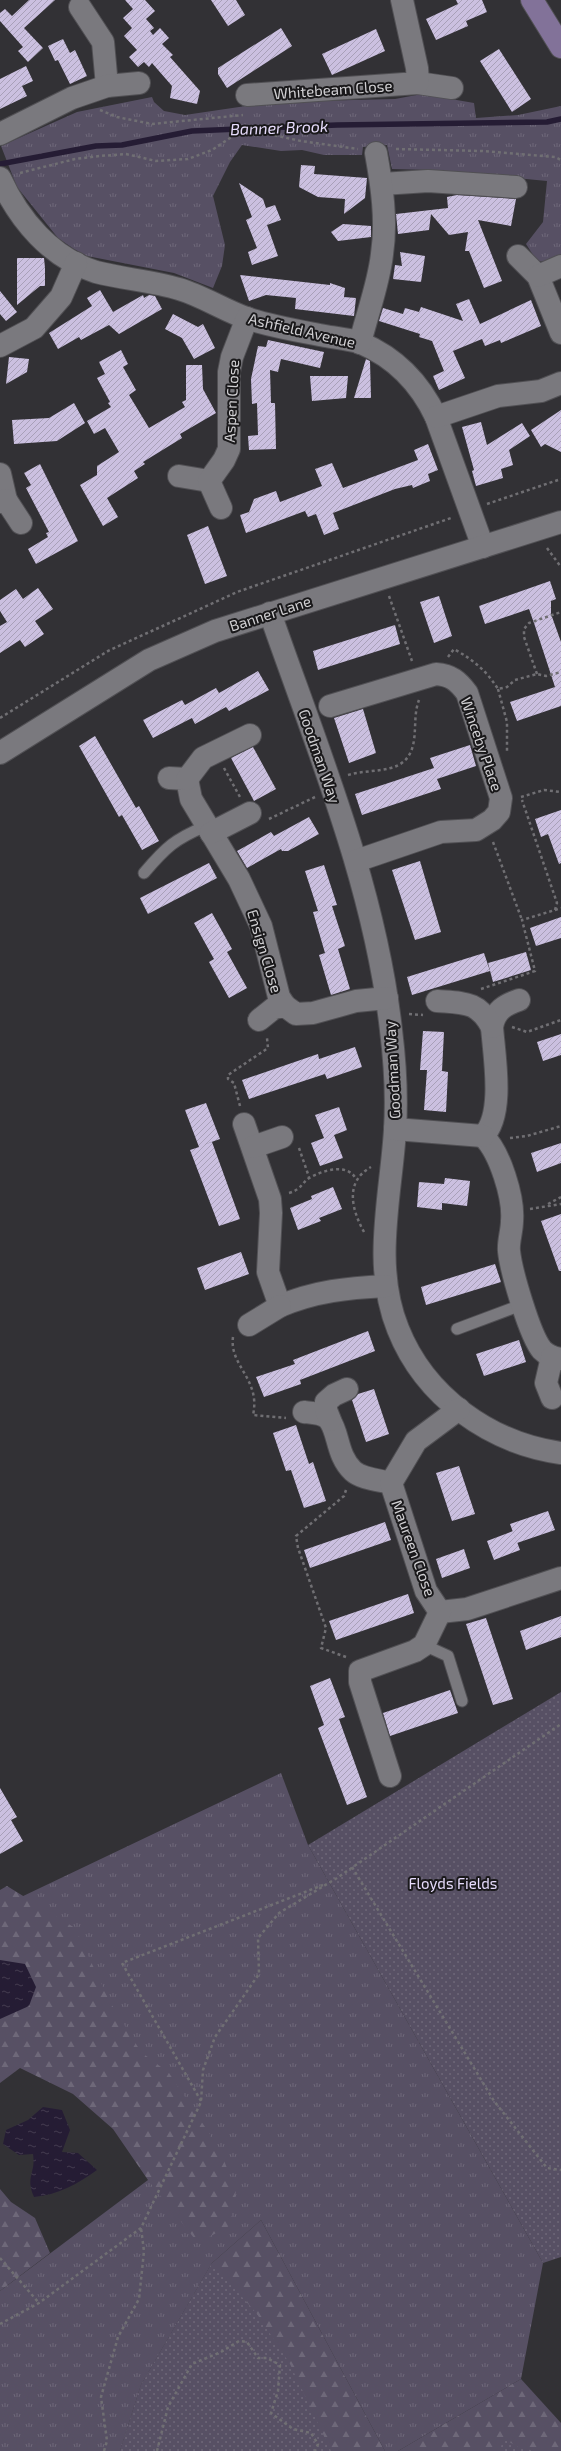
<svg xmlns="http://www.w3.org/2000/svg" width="561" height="2451" font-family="'Exo 2',sans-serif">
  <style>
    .grass { fill: url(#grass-tufts) }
    .forest { fill: url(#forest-firs) }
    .park { fill: url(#park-dots) }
    .water { fill: url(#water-ripples) }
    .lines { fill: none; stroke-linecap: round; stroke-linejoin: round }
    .stream { stroke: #251c34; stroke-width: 5.5 }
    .building { fill: url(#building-hatch) }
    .service-casing { stroke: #515054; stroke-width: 13 }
    .minor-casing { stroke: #515054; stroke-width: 24 }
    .tertiary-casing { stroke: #515054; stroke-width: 24 }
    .secondary-casing { stroke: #515054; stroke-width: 24 }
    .path { stroke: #706f73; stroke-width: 2.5; stroke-dasharray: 3 3; stroke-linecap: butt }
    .service { stroke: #7a797e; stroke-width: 11 }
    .minor { stroke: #7a797e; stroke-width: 22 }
    .tertiary { stroke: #7a797e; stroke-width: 22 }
    .secondary { stroke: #827299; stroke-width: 22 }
    .labels { text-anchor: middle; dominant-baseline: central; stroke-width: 4; stroke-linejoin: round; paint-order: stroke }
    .street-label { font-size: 15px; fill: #d1d0d3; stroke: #1a191b }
    .park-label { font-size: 15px; fill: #e7dcfd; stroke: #1a191b }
    .water-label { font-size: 16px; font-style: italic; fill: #e6dbfb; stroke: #1a191b }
  </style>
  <defs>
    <pattern id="grass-tufts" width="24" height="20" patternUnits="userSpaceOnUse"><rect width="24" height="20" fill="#575064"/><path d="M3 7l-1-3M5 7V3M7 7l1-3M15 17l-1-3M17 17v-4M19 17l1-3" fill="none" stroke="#6e6879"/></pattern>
    <pattern id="forest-firs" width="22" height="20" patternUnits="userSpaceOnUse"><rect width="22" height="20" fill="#575064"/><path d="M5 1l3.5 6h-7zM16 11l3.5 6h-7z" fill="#6e6879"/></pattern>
    <pattern id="park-dots" width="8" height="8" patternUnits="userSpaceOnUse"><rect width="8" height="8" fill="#575064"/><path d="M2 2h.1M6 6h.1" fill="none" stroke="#6e6879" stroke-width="1.8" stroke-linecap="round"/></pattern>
    <pattern id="water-ripples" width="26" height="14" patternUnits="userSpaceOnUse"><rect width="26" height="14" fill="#251c34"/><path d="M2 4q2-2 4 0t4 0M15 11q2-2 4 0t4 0" fill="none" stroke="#443c50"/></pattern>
    <pattern id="building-hatch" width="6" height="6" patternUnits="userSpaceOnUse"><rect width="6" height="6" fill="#cbc0e0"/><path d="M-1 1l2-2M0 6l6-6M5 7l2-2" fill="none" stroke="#a8a0b8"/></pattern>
  </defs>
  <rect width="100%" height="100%" fill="#323135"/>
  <g class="grass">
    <polygon points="422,94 474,103 476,118 518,115 561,106 561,254 547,262 537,261 526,244 543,222 547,181 431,170 392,169 387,145 363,147 362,155 324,155 302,150 281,151 242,145 230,162 213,196 225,245 222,266 213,288 174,273 87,256 74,249 58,238 17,187 1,146 77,112 152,97 154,102 164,111 185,115 272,102 395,99"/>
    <polygon points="281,1773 308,1845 543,2263 521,2379 398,2451 385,2451 261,2220 212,2263 141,2385 120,2451 0,2451 0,2291 168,2165 19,1898"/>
  </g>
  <g class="forest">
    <polygon points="7,1886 75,1928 110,2002 141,2052 169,2073 219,2148 236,2191 229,2226 198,2243 148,2180 113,2129 73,2094 20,2068 0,2083 0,1890"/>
    <polygon points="0,2189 11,2202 35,2218 50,2253 0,2291"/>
    <polygon points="261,2220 385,2451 120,2451 141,2385 212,2263"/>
    <polygon points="521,2379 561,2423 561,2451 398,2451"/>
  </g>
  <g class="park">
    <polygon points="561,1692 561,2257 543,2263 308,1845"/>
    <polygon points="212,2263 257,2314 290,2364 331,2451 120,2451 141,2385"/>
    <polygon points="504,2439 518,2447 534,2451 499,2451"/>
  </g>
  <g class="water">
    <polygon points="0,1960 25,1964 36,1987 29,2006 0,2019"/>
    <path d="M43,2107L62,2110L70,2130L62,2152L78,2153L97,2170C78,2184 57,2195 34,2197C25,2176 36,2174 33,2154L19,2155L3,2144L6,2130L28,2120Z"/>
  </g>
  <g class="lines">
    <polyline class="stream" points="0,164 96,146 122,145 192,131 337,125 547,122 561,119"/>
  </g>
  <g class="building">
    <polygon points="29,0 55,0 24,28 43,48 28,62 18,51 23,47 0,21 0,13 5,9 12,16"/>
    <polygon points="125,0 145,0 155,11 146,19 154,28 150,31 153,35 160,28 169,38 162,44 173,55 170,57 200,91 197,104 170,98 172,86 152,63 149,67 144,62 138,67 129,57 137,50 124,36 132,28 123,18 133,9"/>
    <polygon points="211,0 236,0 245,15 228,26"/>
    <polygon points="456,0 482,0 487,12 466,21 468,26 436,40 426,19 458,4"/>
    <polygon points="281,28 292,46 227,88 218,74 218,68"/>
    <polygon points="376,29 385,51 332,75 322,54"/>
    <polygon points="63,39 70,53 75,50 87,76 70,84 58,60 55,61 48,46"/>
    <polygon points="499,49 531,99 512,112 480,61"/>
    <polygon points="26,66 33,81 22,86 27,96 0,109 0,79"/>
    <polygon points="301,165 315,166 314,174 367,178 365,198 344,214 345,199 318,197 299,187"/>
    <polygon points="239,183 263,199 266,208 275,205 281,220 267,225 278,256 252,265 248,252 257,248 246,220 252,217"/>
    <polygon points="457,195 516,199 511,226 478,220 502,281 484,288 469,251 465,251 468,232 449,235 431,214 429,230 398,234 396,214 448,208 447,197"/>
    <polygon points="343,224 371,226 371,237 338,241 331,232"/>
    <polygon points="400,252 425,256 421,282 393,279 395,265 402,266"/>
    <polygon points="17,258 44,258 45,268 45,286 40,286 17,305"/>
    <polygon points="240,275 330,285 330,283 345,288 344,297 356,298 354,316 295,309 296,298 266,295 249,301"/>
    <polygon points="100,290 113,312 143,295 144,298 149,295 155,296 162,309 119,334 109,325 81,340 79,337 58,349 49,333 92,306 87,298"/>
    <polygon points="0,291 17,312 6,321 0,314"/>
    <polygon points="469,299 480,324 531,300 541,326 501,343 500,340 485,346 482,339 453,351 465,378 439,390 433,376 444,371 432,341 419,337 420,334 379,321 383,308 403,314 405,308 419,312 421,307 463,321 456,304"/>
    <polygon points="173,314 198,327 203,324 215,348 194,359 182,338 165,329"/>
    <polygon points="268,340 324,352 320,368 281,359 278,372 270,370 271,403 275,403 276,449 249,450 248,436 258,435 257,403 252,404 251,379 258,346 266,347"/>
    <polygon points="121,350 128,364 123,367 136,390 129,395 149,428 185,407 182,402 186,400 186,365 202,365 203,389 216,413 180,434 182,438 143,462 145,464 134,471 138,478 107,498 118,517 103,526 80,485 97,475 97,466 119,452 105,428 94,434 87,421 111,407 108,403 110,402 97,378 105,374 99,362"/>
    <polygon points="9,357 29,359 27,372 6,384"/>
    <polygon points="366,359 370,361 371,398 354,398"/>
    <polygon points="310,376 348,376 346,398 312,401"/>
    <polygon points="74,403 85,423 57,441 14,444 12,420 49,418"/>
    <polygon points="561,410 561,452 545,444 541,447 531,430"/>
    <polygon points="481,422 487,445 522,423 530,436 509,450 513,465 501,469 503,478 476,486 472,471 474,470 462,427"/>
    <polygon points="428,444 438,470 428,474 430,481 413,488 412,485 395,489 333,513 339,529 324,535 316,514 308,517 305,511 246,533 240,515 249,512 254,499 276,491 280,502 322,486 315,469 332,463 343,488 418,460 414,450"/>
    <polygon points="40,464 78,541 36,564 28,549 48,537 46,533 49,532 26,488 31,485 24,473"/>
    <polygon points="208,526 227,576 205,584 187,535"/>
    <polygon points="550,581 556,599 551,601 551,614 561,642 561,706 517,721 510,702 555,687 535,626 529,609 485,624 479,606"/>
    <polygon points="38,588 53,609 35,621 44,634 25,647 20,640 0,653 0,626 7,622 0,611 0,600 16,589 23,599"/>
    <polygon points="439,596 452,636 434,643 420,602"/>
    <polygon points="395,625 400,644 318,670 313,651"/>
    <polygon points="258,671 269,690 229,711 226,707 195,724 192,718 153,738 143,720 182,700 185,705 216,688 219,693"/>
    <polygon points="363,709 376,753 349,763 334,718"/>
    <polygon points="95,736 136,808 139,806 159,841 142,850 122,815 119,817 79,746"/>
    <polygon points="470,745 476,766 437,779 441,789 362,815 355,794 434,768 430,758"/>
    <polygon points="253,747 276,789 254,801 231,758"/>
    <polygon points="561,810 561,863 559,864 548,834 541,837 535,819"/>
    <polygon points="309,817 319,834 288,851 282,851 281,849 247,868 237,851 271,832 274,836"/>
    <polygon points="420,861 441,932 415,940 392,870"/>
    <polygon points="209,863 217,878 148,914 140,898"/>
    <polygon points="324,865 337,905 332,906 345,946 338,949 350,989 331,995 319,955 325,953 313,912 318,911 305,871"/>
    <polygon points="212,913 232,949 227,952 247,988 229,998 209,962 214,959 194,923"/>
    <polygon points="561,917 561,938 536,946 530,928"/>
    <polygon points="526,952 531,970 493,982 488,963"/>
    <polygon points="484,953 490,971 412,995 407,977"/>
    <polygon points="423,1031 444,1032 442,1071 448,1072 446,1112 424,1110 427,1070 420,1070"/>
    <polygon points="561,1034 561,1055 543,1061 537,1042"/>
    <polygon points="355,1047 362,1067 327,1079 325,1074 249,1099 242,1080 318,1054 319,1059"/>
    <polygon points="206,1103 220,1139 203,1145 212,1142 240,1219 219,1226 190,1150 199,1147 185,1110"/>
    <polygon points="339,1107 347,1130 329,1137 334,1135 343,1158 320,1166 311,1143 324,1138 315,1115"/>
    <polygon points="561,1143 561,1163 537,1172 531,1153"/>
    <polygon points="445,1178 470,1181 467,1206 442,1203 442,1210 417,1207 419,1182 444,1184"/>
    <polygon points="333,1187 342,1209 319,1218 321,1221 298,1230 290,1208 312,1199 311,1196"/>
    <polygon points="561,1214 561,1271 559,1271 541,1221"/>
    <polygon points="241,1252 249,1274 205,1290 197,1268"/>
    <polygon points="495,1264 501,1282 426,1305 421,1287"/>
    <polygon points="368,1331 375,1351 300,1380 301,1384 264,1397 256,1377 295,1364 293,1360"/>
    <polygon points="519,1340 526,1362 484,1376 476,1354"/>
    <polygon points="374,1389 389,1434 366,1442 352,1400 358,1394"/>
    <polygon points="296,1425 309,1464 313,1462 326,1501 304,1508 291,1470 286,1471 273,1433"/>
    <polygon points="459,1466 475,1514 452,1521 436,1473"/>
    <polygon points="548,1511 555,1530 517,1543 510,1524"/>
    <polygon points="385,1522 391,1540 310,1568 304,1550"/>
    <polygon points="513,1531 520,1550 494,1560 487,1541"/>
    <polygon points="464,1549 470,1568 442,1578 436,1559"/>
    <polygon points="408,1594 414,1613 336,1640 329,1621"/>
    <polygon points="561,1616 561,1637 526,1650 520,1631"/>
    <polygon points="486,1618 513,1699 493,1705 466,1624"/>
    <polygon points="330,1678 345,1717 339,1719 367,1797 347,1805 318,1728 324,1725 310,1686"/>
    <polygon points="450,1690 458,1713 390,1736 383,1713"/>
    <polygon points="0,1788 17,1817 11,1820 23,1841 0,1854"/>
  </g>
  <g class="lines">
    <g class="service-casing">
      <g id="service">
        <path d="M144,873C166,847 175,839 206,826"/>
        <polyline points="457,1329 524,1304"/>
        <polyline points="424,1645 448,1656 462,1701"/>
      </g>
    </g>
    <g class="minor-casing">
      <g id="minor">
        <polyline points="80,7 103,42 107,86"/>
        <polyline points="418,83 452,88"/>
        <polyline points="247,95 418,83 417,68 402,0"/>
        <polyline points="0,134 72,98 107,86 139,83"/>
        <path d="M0,178C19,220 51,258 96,272C123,279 152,281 179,289C203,296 225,311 249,319C274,327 299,331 325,336C336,338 350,339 361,343C396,358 420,383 436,417L483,547"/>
        <polyline points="382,184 428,181 516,187"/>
        <polyline points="518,256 538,276 561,333"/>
        <polyline points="538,276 561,266"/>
        <path d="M360,343C367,314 379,283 382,254C387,221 382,186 376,153"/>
        <polyline points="0,346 34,328 61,297 76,263"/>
        <polyline points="436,417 498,396 541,391 561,383"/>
        <polyline points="0,474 6,500"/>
        <polyline points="179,476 209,481"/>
        <polyline points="0,502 6,500 21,523"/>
        <polyline points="221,508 209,481 224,460 229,449 229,372 232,357 247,318"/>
        <path d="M270,613C317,748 375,886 391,1030C395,1062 397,1097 395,1130C391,1196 372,1265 398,1329C425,1397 490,1443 561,1453"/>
        <path d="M330,706L436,674C451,675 458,681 467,693L501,798L499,812L492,820L476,830L441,832L356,861"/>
        <polyline points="169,778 187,779 191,799 239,879 261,926 279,997 285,1006"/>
        <polyline points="187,779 203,758 250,735"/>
        <polyline points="211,833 250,813"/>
        <path d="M519,1000C505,1005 495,1010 492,1027C494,1055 505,1115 483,1136C500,1152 514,1198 512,1221C512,1231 508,1242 509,1251C511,1271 530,1336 542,1350C547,1355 554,1358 561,1359"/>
        <path d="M437,1001C464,1003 478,1001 492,1027"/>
        <polyline points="259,1020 274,1008 285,1006 296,1014 313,1013 356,1001 387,998"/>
        <path d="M244,1124L270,1199L271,1213L268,1272L280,1306C316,1291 347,1288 386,1286"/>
        <polyline points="395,1129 483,1136"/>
        <polyline points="253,1147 282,1137"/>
        <polyline points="249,1325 280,1306"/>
        <polyline points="552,1357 546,1383 552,1398"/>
        <path d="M304,1412C312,1413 325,1413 330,1421C339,1434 337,1456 353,1471C362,1479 379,1480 391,1483"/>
        <polyline points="330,1420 326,1410 326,1402 334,1395 347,1389"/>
        <polyline points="440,1612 467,1609 561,1578"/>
        <polyline points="390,1776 360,1682 360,1671 415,1651 424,1645 440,1612 426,1591 391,1483 416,1441 459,1409"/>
      </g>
    </g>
    <g class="tertiary-casing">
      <polyline id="tertiary" points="0,753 149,660 215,631 561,522"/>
    </g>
    <g class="secondary-casing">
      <polyline id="secondary" points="532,0 561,47"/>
    </g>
    <g class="path">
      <polyline points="100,110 117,117 152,124 243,115"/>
      <polyline points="396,149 482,151 555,157 561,160"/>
      <polyline points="20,173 75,159 100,156 126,154 156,161 188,159 212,150 236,134 268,134 301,141 358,149"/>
      <polyline points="487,504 561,479"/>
      <polyline points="547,548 561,567"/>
      <polyline points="389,596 412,661"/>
      <path d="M448,657L454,649C473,660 486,670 498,689L507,687L515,680L537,674L546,676L561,672"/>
      <polyline points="537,674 524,637 524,629 529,623 561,612"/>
      <polyline points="498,689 507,722 507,751"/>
      <polyline points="0,718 108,651 237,592 451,518"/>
      <polyline points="224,768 240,797"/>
      <path d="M348,775C375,767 409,777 414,740C416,726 414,713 419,700"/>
      <polyline points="521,797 544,790 561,792"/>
      <polyline points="269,819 315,797"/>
      <polyline points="493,842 522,920"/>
      <polyline points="555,910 561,908"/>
      <polyline points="481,989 535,971 522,920 555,910 557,903 522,800"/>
      <polyline points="409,1014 423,1015"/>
      <polyline points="512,1027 527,1032 561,1020"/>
      <polyline points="240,1106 234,1083 228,1079 228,1075 268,1048 267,1038"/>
      <polyline points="510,1138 527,1136 561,1126"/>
      <polyline points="299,1148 309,1177"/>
      <path d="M289,1193C303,1189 302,1181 311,1177C324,1170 348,1163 356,1179"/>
      <polyline points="548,1204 561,1197"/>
      <polyline points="530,1209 561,1204"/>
      <path d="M364,1232C352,1210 344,1182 371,1167"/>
      <path d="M233,1337C229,1366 261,1379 253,1415L286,1418"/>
      <polyline points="346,1657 321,1648 326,1628 298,1548 296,1536 344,1496 346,1490"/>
      <polyline points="352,1867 494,2101 547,2168 561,2170"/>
      <polyline points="201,2101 122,1963 323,1885"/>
      <polyline points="0,2258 39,2303"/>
      <polyline points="0,2324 39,2303 141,2228 201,2102 203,2070 215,2037 259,1974 258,1938 279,1913 337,1878 561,1724"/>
      <polyline points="104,2451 107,2441 101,2397 118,2337 139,2299 144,2251 141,2228"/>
      <polyline points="157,2451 168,2407 192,2364 221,2352 239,2341 247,2342 258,2358 267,2358 280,2365 278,2391 271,2413 293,2429 311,2433 318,2444 315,2451"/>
    </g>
    <use href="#service" class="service"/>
    <use href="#minor" class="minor"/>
    <use href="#tertiary" class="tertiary"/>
    <use href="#secondary" class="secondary"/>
  </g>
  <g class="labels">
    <g class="street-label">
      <text transform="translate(333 89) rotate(-4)">Whitebeam Close</text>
      <text transform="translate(302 330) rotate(13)">Ashfield Avenue</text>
      <text transform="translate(231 401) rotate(-87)">Aspen Close</text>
      <text transform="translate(270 613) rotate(-18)">Banner Lane</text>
      <text transform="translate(482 744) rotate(71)">Winceby Place</text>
      <text transform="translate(320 756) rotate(71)">Goodman Way</text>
      <text transform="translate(265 951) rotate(73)">Ensign Close</text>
      <text transform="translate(392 1070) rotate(-93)">Goodman Way</text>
      <text transform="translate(414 1548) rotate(70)">Maureen Close</text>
    </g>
    <g class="park-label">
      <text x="453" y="1883">Floyds Fields</text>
    </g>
    <g class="water-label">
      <text transform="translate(279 127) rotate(-2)">Banner Brook</text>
    </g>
  </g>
</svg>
